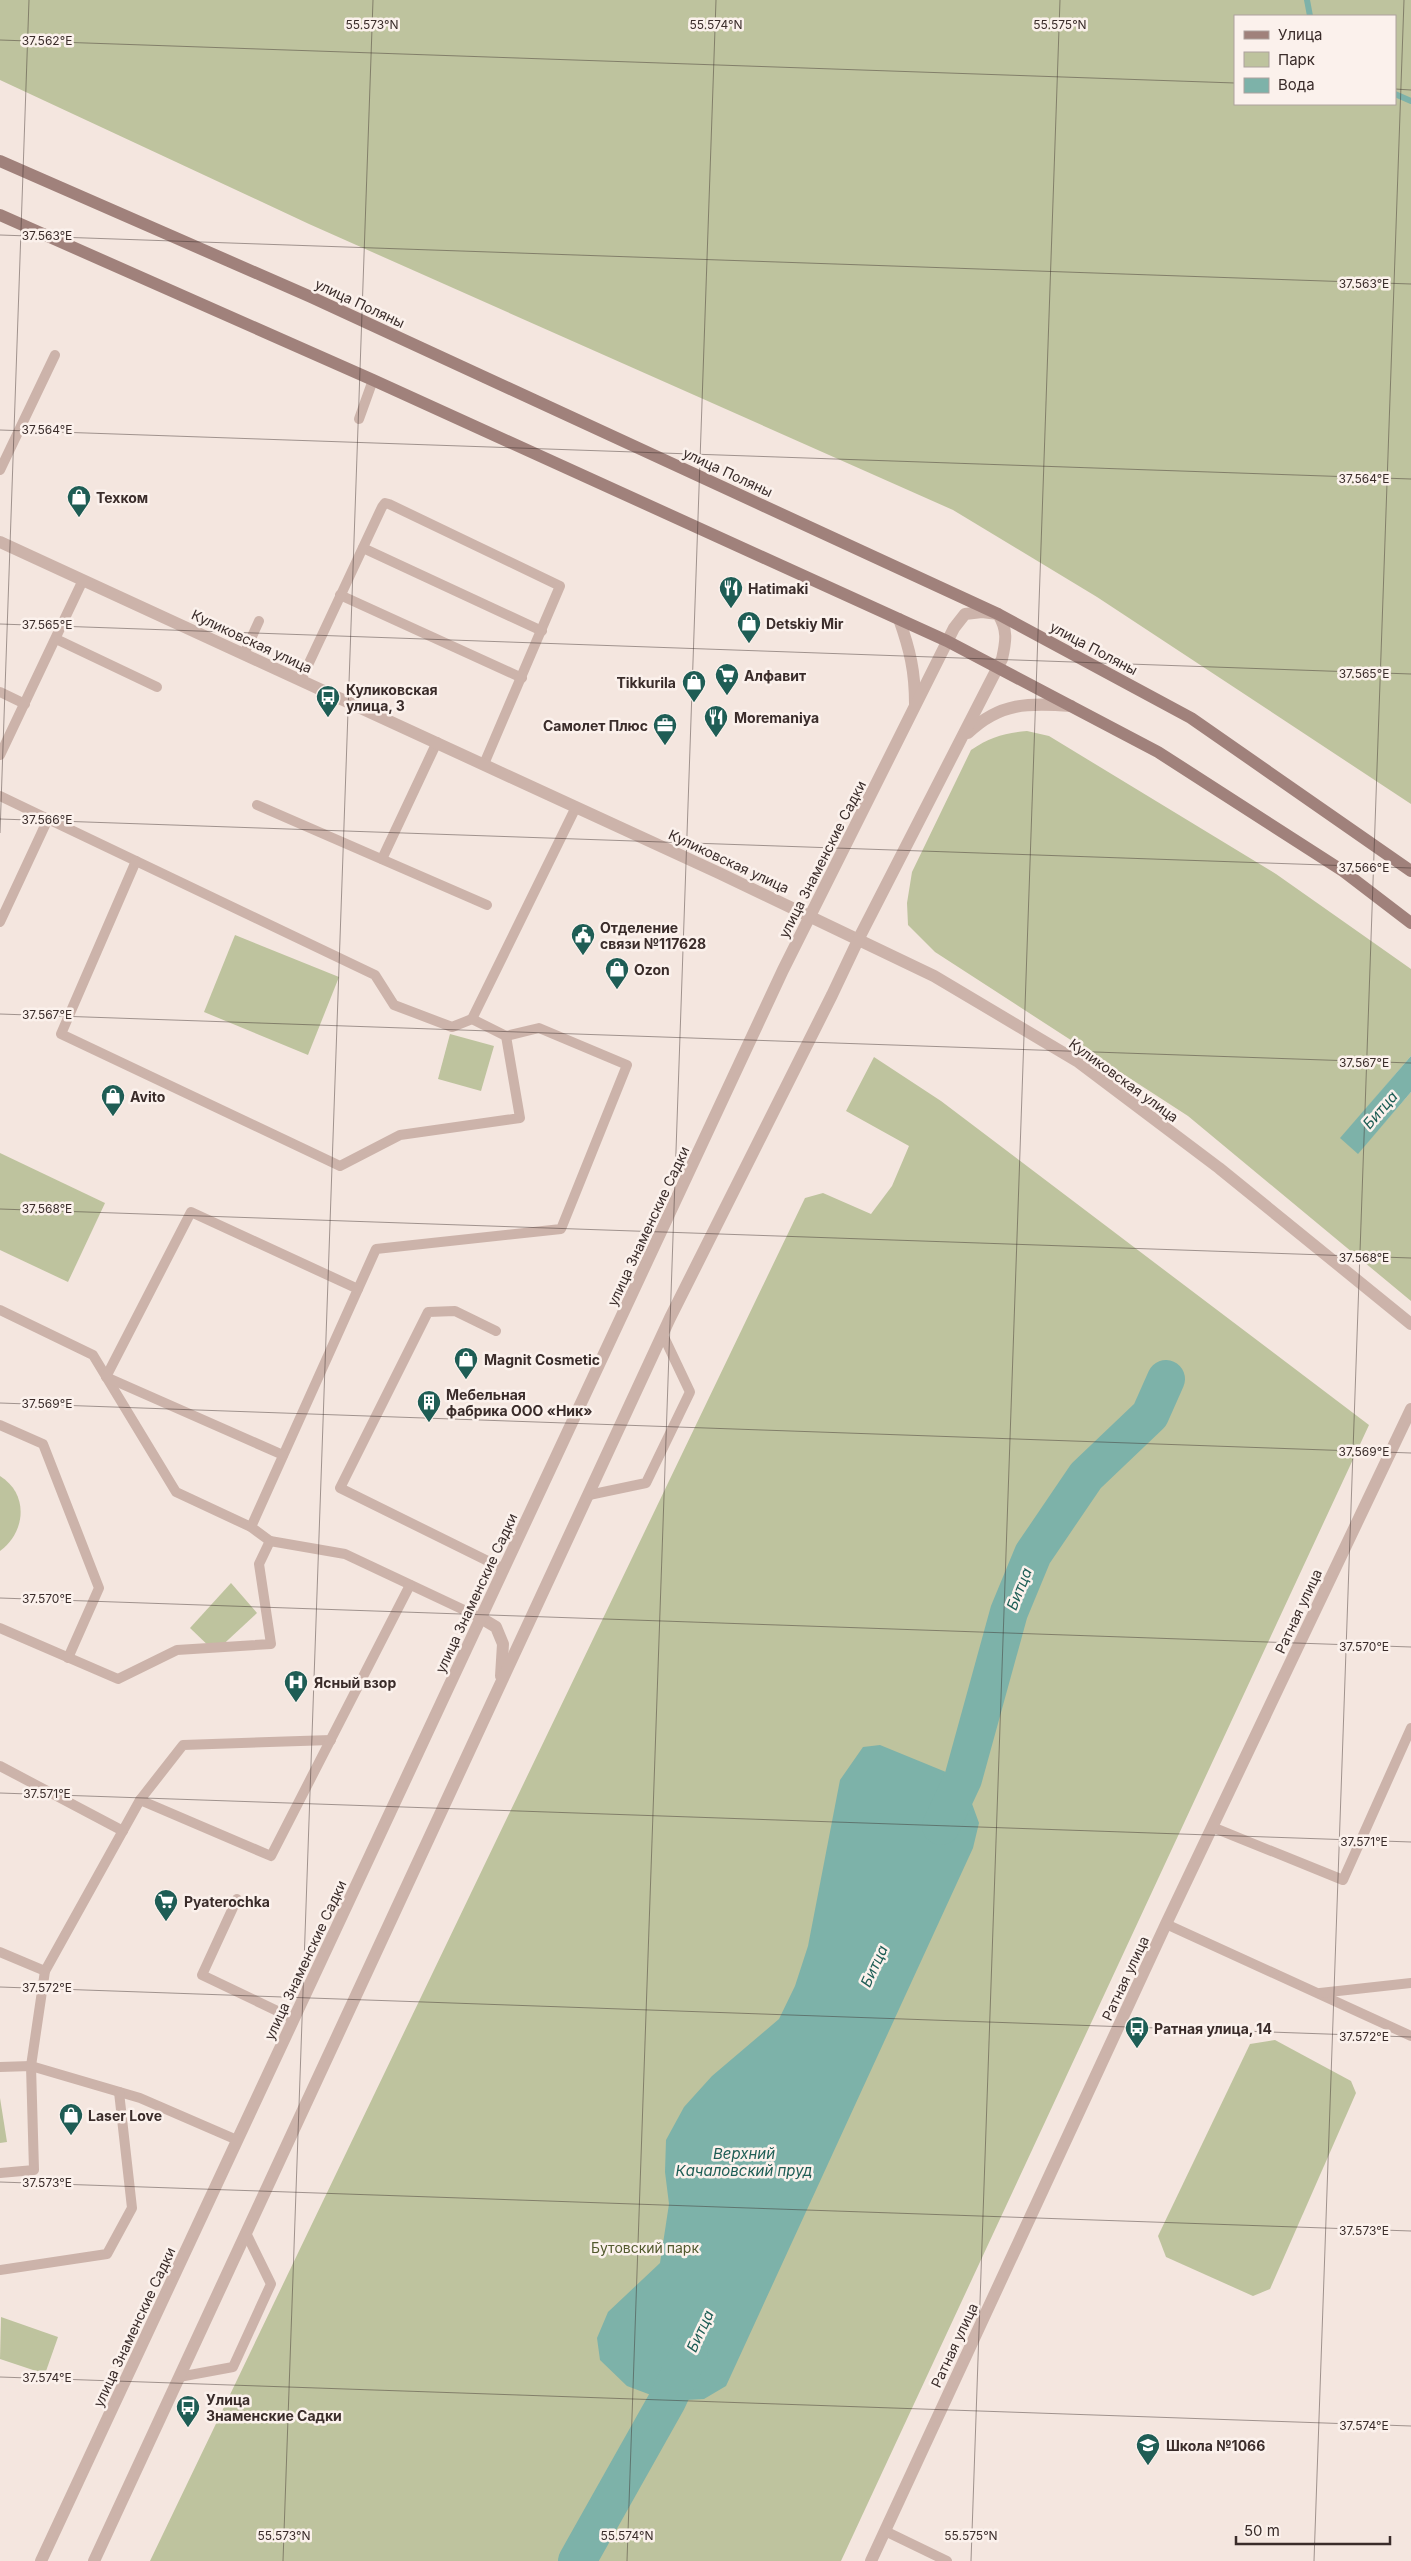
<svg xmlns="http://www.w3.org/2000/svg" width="1411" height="2561" font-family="Inter,sans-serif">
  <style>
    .green { fill: #bec39e; fill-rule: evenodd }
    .water { fill: #7db2a9 }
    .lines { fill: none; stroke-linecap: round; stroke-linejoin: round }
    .stream { stroke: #7db2a9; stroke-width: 6 }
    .river { stroke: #7db2a9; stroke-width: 38 }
    .service { stroke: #ccb3aa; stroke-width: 10 }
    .minor { stroke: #ccb3aa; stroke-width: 12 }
    .tertiary { stroke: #ccb3aa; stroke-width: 12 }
    .secondary { stroke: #a0817b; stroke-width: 12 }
    .ticks { fill: none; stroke: #3a2c2a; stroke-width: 1; stroke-opacity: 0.45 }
    .labels { text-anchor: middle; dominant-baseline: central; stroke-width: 5; stroke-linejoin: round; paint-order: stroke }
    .street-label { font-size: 14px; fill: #3a2c2a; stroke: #fbf1ec }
    .poi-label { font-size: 14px; font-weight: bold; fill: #3a2c2a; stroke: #fbf1ec; text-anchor: start }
    .park-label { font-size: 14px; fill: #51592d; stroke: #fbf1ec }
    .water-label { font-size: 15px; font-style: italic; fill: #1e5d55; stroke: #fbf1ec }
    .ticks-label { font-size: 12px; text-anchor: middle; fill: #3a2c2a; stroke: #fbf1ec; stroke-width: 5; stroke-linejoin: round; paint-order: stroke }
  </style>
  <rect width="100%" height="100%" fill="#f4e6df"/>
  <g class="green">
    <path d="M0,0H1411V804L1097,597L953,510L309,224L0,80ZM1235,16H1395V104H1235Z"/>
    <path d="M1027,731L1049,736L1276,874L1411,969V1056L1341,1138L1358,1153L1411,1092V1301L1188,1116L935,952L908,925L907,903L912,872L971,750C990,737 1005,733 1027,731Z"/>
    <polygon points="235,935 339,977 308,1055 204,1012"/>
    <polygon points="450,1034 494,1046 481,1091 438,1079"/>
    <polygon points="874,1057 941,1101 1369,1425 841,2561 150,2561 805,1198 823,1193 871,1214 892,1186 909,1146 846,1111"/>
    <polygon points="0,1153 105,1203 68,1282 0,1250"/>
    <path d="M0,1476C29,1494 26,1532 0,1551Z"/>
    <polygon points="231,1583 257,1613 215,1652 190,1628"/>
    <polygon points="1275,2040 1351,2081 1356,2093 1270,2289 1253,2296 1166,2257 1158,2236 1250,2044"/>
    <polygon points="0,2098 7,2142 0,2143"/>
    <polygon points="1,2317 58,2337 45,2374 0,2359"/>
  </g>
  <g class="water">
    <polygon points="1411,1056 1411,1092 1358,1154 1340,1138"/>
    <polygon points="880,1745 963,1779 979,1823 973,1848 726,2386 704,2399 667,2401 627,2386 600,2360 597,2338 608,2312 660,2263 669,2204 665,2172 666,2140 684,2107 712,2076 779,2019 795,1986 808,1946 840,1780 863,1747"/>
  </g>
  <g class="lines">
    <g class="stream">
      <polyline points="1307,0 1310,16"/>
      <polyline points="1395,94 1411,101"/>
    </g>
    <g class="river">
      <polyline points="941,1826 963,1779 1009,1612 1033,1554 1086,1476 1150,1415 1166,1379"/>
      <polyline points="577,2561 667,2401 689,2354"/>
    </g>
    <g class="service">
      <polyline points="359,419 373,380"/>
      <polyline points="0,470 55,355"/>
      <polyline points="363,548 542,631"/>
      <polyline points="340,595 522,678"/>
      <polyline points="56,639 157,687"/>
      <polyline points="244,654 259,621"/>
      <polyline points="301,680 382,507 385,503 389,504 560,586 484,764"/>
      <polyline points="0,692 25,704"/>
      <polyline points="0,755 83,580"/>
      <polyline points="0,796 48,819 0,922"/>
      <polyline points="257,805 487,905"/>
      <polyline points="48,819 375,975 394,1005 452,1027 472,1019 506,1036 539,1028 627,1065 561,1229 376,1249 251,1527"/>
      <polyline points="382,859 437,742"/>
      <polyline points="136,861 61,1034 340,1166 400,1135 520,1118 506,1036"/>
      <polyline points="472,1019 576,807"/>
      <polyline points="0,1310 93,1355 176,1492 251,1527 270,1541"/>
      <polyline points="496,1331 455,1311 428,1312 340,1488 504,1569"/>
      <polyline points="0,1425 43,1444 99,1588 68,1658"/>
      <polyline points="283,1455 106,1377 191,1212 358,1289"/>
      <polyline points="589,1495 646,1483 690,1392 663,1335"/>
      <polyline points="0,1628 118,1679 177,1650 271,1644 259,1564 270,1541 345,1554 481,1618"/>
      <polyline points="0,1766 123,1831"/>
      <polyline points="140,1800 183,1745 331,1740"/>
      <polyline points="1212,1827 1343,1880 1411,1728"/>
      <polyline points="237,1899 202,1975 294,2019"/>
      <polyline points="1166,1924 1411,2036"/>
      <polyline points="0,1952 45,1971"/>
      <polyline points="1320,1993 1411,1983"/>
      <polyline points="0,2067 31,2066 34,2170 0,2173"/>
      <polyline points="237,2140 140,2098 31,2066 45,1971 140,1800 271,1856 410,1585"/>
      <polyline points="0,2270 107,2254 132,2208 119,2092"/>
      <polyline points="179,2377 233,2367 271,2284 246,2233"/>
      <polyline points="885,2531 947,2561"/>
    </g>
    <polyline class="minor" points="871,2561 1166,1924 1411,1409"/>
    <g class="tertiary">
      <polyline points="0,542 719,873 934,976 1077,1061 1219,1168 1411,1324"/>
      <path d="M899,619C910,650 915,671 915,704"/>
      <path d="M968,733C1000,702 1029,703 1071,706"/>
      <polyline points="481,1618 496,1627 503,1644 501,1676"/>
      <path d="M41,2561L783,970L954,628L965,614L982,612L998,614C1008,630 1006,641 1002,659L859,938L832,995L670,1318L94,2561"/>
    </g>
    <g class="secondary">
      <polyline points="0,161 311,297 998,614 1191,718 1411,871"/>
      <polyline points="0,215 373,380 947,641 1158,752 1343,871 1411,923"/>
    </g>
  </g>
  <path class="ticks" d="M0,40L1235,83M1395,89L1411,90M0,235L1411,284M0,430L1411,479M0,624L1411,674M0,819L1411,868M0,833L29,0M0,1014L1411,1063M0,1209L1411,1258M0,1403L1411,1453M0,1598L1411,1647M0,1793L1411,1842M0,1987L1411,2037M0,2182L1411,2231M0,2377L1411,2426M283,2561L373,0M627,2561L716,0M971,2561L1060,0M1314,2561L1404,0"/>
  <defs>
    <g id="shop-pin" transform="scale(1.25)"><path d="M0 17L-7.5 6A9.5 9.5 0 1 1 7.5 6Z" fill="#1e5d55" stroke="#fbf1ec"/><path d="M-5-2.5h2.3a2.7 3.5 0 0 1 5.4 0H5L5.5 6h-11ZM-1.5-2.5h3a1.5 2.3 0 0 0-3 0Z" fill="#fff"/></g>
    <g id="restaurant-pin" transform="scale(1.25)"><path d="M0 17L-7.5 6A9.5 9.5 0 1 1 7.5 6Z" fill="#1e5d55" stroke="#fbf1ec"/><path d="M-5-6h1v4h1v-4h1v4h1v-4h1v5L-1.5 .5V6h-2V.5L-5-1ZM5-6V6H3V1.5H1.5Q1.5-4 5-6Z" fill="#fff"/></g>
    <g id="supermarket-pin" transform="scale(1.25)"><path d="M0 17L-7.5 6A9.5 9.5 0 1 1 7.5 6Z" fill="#1e5d55" stroke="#fbf1ec"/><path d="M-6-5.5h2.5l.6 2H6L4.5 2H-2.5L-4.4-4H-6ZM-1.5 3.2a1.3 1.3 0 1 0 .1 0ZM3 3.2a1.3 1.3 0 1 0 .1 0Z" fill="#fff"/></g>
    <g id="bus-pin" transform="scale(1.25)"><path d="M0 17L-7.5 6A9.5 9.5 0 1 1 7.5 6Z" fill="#1e5d55" stroke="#fbf1ec"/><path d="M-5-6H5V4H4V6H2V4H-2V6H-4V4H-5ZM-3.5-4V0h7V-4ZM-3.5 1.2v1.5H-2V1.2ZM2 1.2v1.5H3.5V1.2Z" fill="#fff"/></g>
    <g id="office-pin" transform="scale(1.25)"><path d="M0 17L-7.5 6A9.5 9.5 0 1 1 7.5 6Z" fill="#1e5d55" stroke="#fbf1ec"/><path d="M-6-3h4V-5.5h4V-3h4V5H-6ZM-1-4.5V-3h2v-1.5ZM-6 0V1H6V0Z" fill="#fff"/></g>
    <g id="civic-pin" transform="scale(1.25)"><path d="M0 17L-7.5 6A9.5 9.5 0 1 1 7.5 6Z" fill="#1e5d55" stroke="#fbf1ec"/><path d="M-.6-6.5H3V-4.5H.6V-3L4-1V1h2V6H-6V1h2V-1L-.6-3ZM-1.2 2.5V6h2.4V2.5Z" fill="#fff"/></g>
    <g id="building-pin" transform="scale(1.25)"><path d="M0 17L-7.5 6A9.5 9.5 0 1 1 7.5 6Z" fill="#1e5d55" stroke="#fbf1ec"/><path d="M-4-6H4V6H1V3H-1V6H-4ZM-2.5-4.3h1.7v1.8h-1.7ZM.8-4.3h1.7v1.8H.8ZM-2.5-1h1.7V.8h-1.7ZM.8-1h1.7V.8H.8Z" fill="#fff"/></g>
    <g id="hospital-pin" transform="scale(1.25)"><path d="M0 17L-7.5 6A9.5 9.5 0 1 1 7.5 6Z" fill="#1e5d55" stroke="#fbf1ec"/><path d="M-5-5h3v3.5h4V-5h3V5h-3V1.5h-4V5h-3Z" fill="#fff"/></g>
    <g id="school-pin" transform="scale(1.25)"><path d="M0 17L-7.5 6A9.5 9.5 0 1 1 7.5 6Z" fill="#1e5d55" stroke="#fbf1ec"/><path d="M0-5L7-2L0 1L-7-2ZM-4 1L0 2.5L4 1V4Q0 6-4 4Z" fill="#fff"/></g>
  </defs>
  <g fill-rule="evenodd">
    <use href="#shop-pin" x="79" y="497"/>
    <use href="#restaurant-pin" x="731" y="588"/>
    <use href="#shop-pin" x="749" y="623"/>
    <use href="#supermarket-pin" x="727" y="675"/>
    <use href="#shop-pin" x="694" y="682"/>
    <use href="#bus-pin" x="328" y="697"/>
    <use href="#restaurant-pin" x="716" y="717"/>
    <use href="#office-pin" x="665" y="725"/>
    <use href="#civic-pin" x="583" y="935"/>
    <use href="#shop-pin" x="617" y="969"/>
    <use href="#shop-pin" x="113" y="1096"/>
    <use href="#shop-pin" x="466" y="1359"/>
    <use href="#building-pin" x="429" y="1402"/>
    <use href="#hospital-pin" x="296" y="1682"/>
    <use href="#supermarket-pin" x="166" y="1901"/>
    <use href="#bus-pin" x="1137" y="2028"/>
    <use href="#shop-pin" x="71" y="2115"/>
    <use href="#bus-pin" x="188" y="2407"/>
    <use href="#school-pin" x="1148" y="2445"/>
  </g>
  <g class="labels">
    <g class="street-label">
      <text transform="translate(360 303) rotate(25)">улица Поляны</text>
      <text transform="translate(728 472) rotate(25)">улица Поляны</text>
      <text transform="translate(252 641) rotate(25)">Куликовская улица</text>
      <text transform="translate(1094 648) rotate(28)">улица Поляны</text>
      <text transform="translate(822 859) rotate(-63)">улица Знаменские Садки</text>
      <text transform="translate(729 861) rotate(25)">Куликовская улица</text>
      <text transform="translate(1124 1080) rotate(36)">Куликовская улица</text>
      <text transform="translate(648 1226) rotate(-65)">улица Знаменские Садки</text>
      <text transform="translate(476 1593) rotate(-65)">улица Знаменские Садки</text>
      <text transform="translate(1298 1611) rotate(-65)">Ратная улица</text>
      <text transform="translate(305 1960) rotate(-65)">улица Знаменские Садки</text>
      <text transform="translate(1125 1978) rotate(-65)">Ратная улица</text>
      <text transform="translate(134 2327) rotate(-65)">улица Знаменские Садки</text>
      <text transform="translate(954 2345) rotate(-65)">Ратная улица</text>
    </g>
    <g class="poi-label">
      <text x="96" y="497">Техком</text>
      <text x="748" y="588">Hatimaki</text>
      <text x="766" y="623">Detskiy Mir</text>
      <text x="744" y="675">Алфавит</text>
      <text x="676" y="682" text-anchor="end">Tikkurila</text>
      <text x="346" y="689">Куликовская<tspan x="346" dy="16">улица, 3</tspan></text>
      <text x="734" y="717">Moremaniya</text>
      <text x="648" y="725" text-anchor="end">Самолет Плюс</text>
      <text x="600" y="927">Отделение<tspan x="600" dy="16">связи №117628</tspan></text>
      <text x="634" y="969">Ozon</text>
      <text x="130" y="1096">Avito</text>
      <text x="484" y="1359">Magnit Cosmetic</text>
      <text x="446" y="1394">Мебельная<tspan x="446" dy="16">фабрика ООО «Ник»</tspan></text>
      <text x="314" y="1682">Ясный взор</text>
      <text x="184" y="1901">Pyaterochka</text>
      <text x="1154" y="2028">Ратная улица, 14</text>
      <text x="88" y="2115">Laser Love</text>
      <text x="206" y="2399">Улица<tspan x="206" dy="16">Знаменские Садки</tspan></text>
      <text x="1166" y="2445">Школа №1066</text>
    </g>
    <g class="park-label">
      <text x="645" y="2247">Бутовский парк</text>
    </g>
    <g class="water-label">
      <text transform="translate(1380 1110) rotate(-49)">Битца</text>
      <text transform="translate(1019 1589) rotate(-68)">Битца</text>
      <text transform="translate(874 1966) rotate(-65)">Битца</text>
      <text x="744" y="2153">Верхний<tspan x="744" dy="17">Качаловский пруд</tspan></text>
      <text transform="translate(700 2331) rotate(-65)">Битца</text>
    </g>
  </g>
  <g class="ticks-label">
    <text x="372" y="29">55.573°N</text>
    <text x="716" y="29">55.574°N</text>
    <text x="1060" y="29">55.575°N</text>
    <text x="47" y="45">37.562°E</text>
    <text x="47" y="240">37.563°E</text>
    <text x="1364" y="288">37.563°E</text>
    <text x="47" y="434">37.564°E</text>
    <text x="1364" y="483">37.564°E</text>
    <text x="47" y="629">37.565°E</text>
    <text x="1364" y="678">37.565°E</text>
    <text x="47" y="824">37.566°E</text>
    <text x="1364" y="872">37.566°E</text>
    <text x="47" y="1019">37.567°E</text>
    <text x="1364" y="1067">37.567°E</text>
    <text x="47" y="1213">37.568°E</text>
    <text x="1364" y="1262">37.568°E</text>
    <text x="47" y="1408">37.569°E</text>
    <text x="1364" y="1456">37.569°E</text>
    <text x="47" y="1603">37.570°E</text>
    <text x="1364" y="1651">37.570°E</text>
    <text x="47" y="1798">37.571°E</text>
    <text x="1364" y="1846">37.571°E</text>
    <text x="47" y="1992">37.572°E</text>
    <text x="1364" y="2041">37.572°E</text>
    <text x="47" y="2187">37.573°E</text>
    <text x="1364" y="2235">37.573°E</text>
    <text x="47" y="2382">37.574°E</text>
    <text x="1364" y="2430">37.574°E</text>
    <text x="284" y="2540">55.573°N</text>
    <text x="627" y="2540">55.574°N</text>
    <text x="971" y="2540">55.575°N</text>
  </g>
  <rect x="1234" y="15" width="162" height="90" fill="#fbf1ec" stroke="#aea29e"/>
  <rect x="1244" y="31" width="25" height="8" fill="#a0817b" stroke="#aea29e"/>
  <text x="1278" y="40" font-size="15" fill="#3a2c2a">Улица</text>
  <rect x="1244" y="52" width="25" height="15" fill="#bec39e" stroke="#aea29e"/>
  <text x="1278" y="65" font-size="15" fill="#3a2c2a">Парк</text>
  <rect x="1244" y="78" width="25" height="15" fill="#7db2a9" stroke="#aea29e"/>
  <text x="1278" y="90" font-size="15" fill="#3a2c2a">Вода</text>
  <path d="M1236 2536v8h154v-8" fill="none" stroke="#3a2c2a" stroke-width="2.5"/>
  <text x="1244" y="2536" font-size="15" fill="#3a2c2a" stroke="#fbf1ec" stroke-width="4" paint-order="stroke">50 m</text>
</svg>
